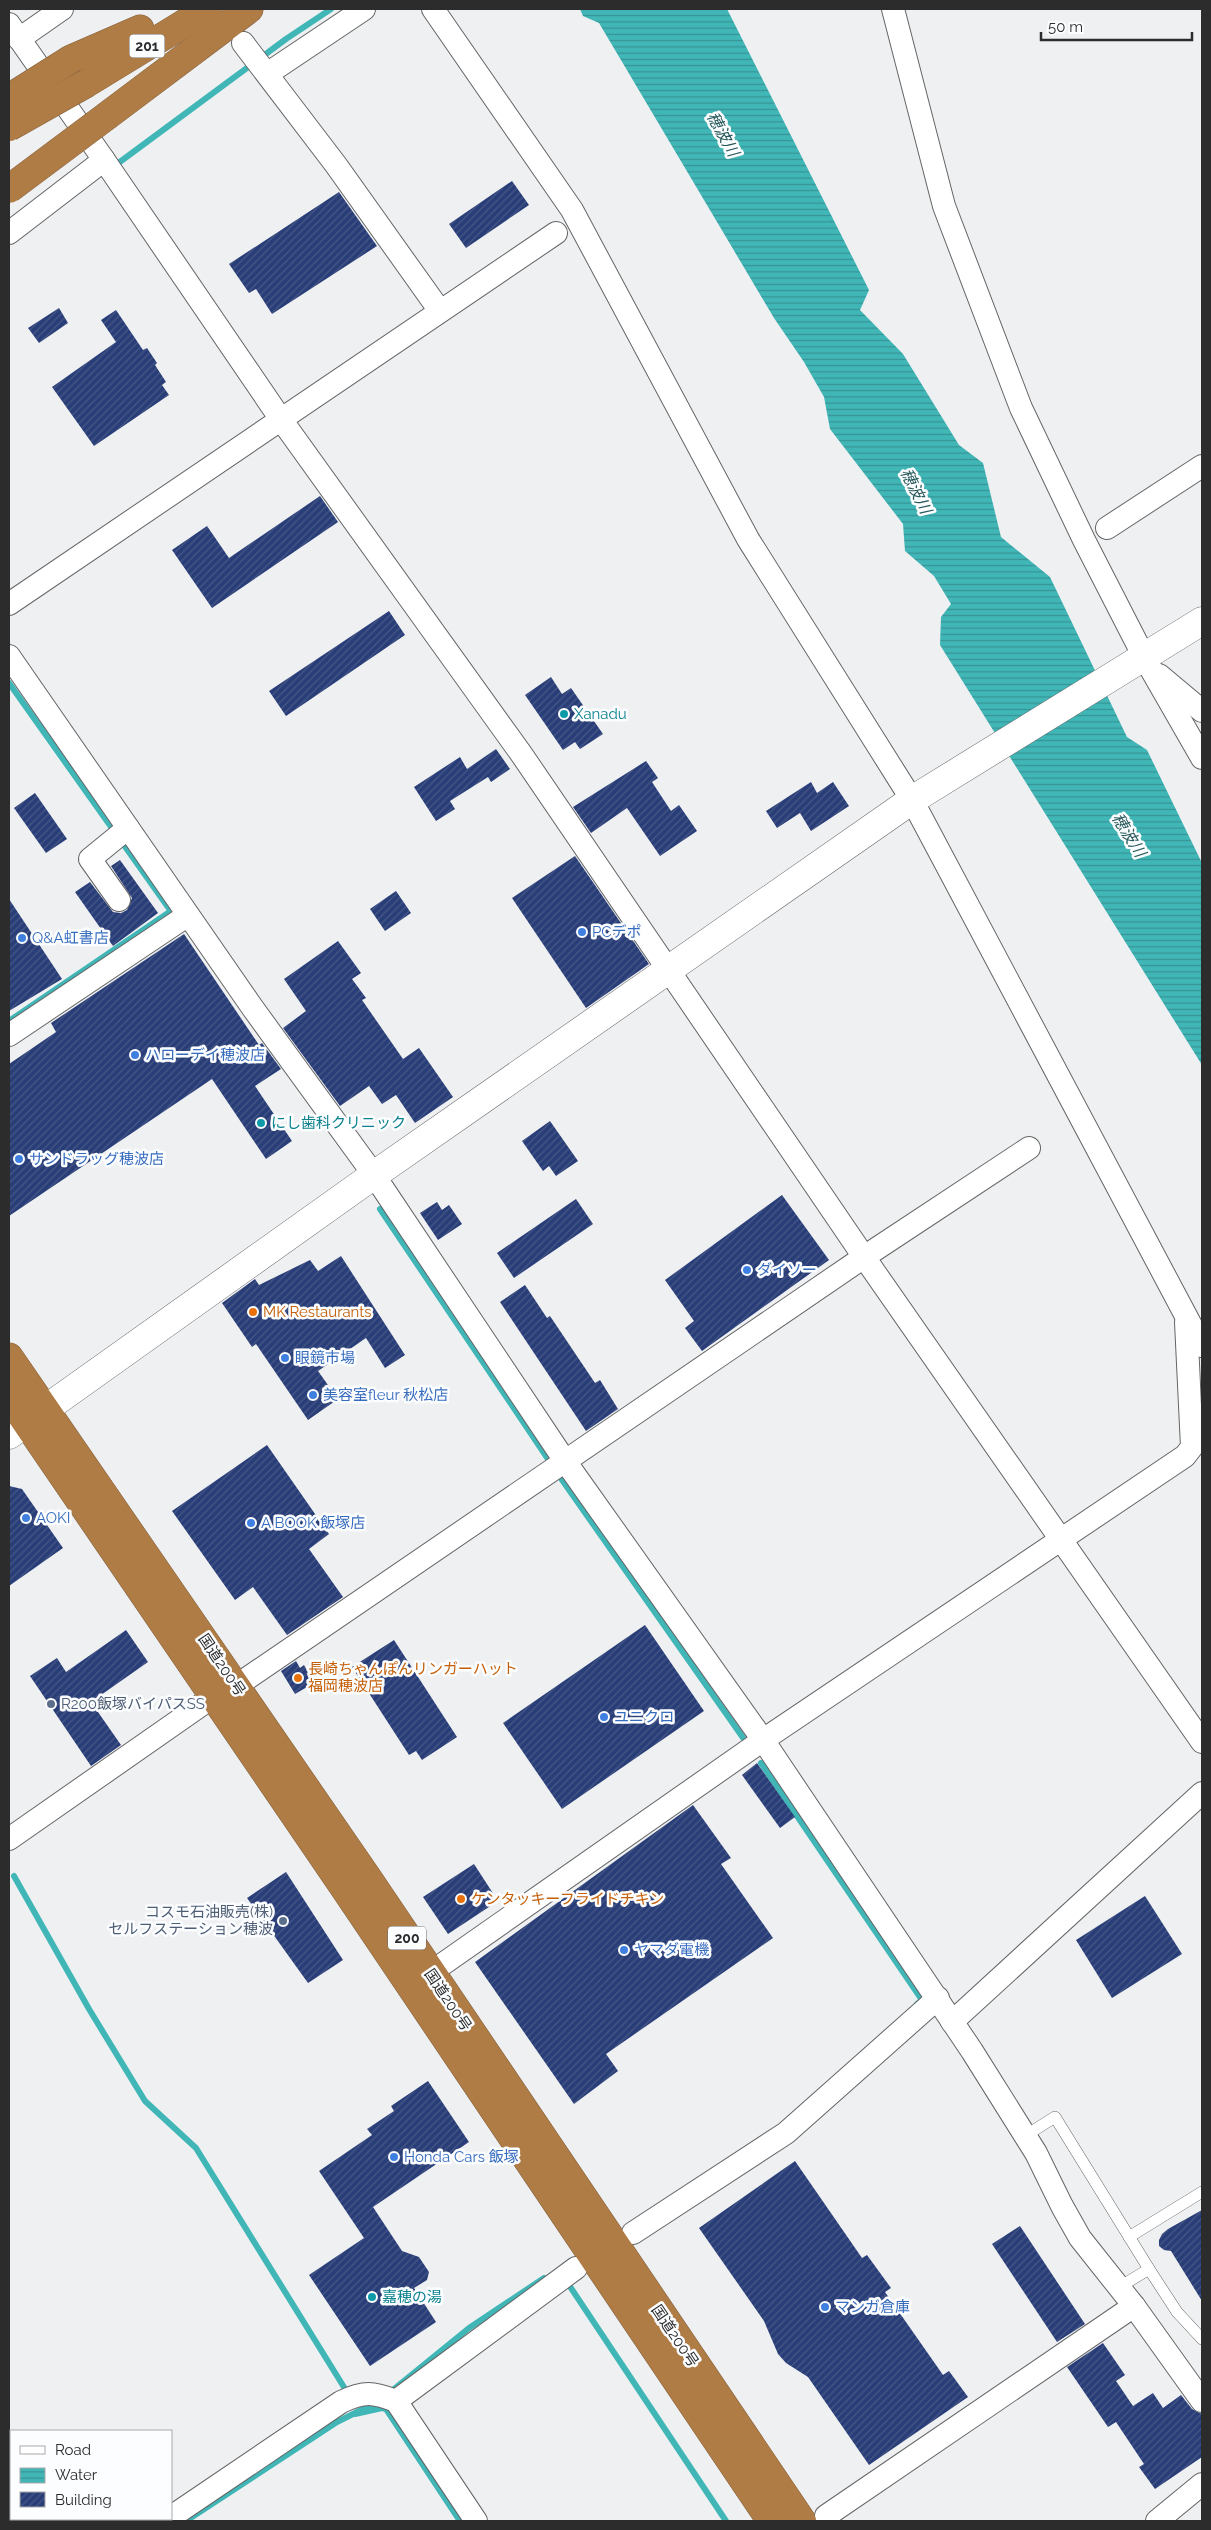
<svg xmlns="http://www.w3.org/2000/svg" width="1211" height="2530" font-family="Raleway,'Noto Sans JP',sans-serif">
  <style>
    .water { fill: url(#water-rules) }
    .lines { fill: none; stroke-linecap: round; stroke-linejoin: round }
    .stream { stroke: #41b6b7; stroke-width: 6 }
    .building { fill: url(#building-hatch) }
    .lane-casing { stroke: #646566; stroke-width: 12 }
    .street-casing { stroke: #646566; stroke-width: 24 }
    .secondary-casing { stroke: #646566; stroke-width: 29 }
    .highway-casing { stroke: #81603d; stroke-width: 29 }
    .lane { stroke: #fff; stroke-width: 11 }
    .street { stroke: #fff; stroke-width: 22 }
    .secondary { stroke: #fff; stroke-width: 28 }
    .highway { stroke: #af7c46; stroke-width: 28 }
    .highway-bridge-casing { stroke: #81603d; stroke-width: 29; stroke-linecap: butt }
    .highway-bridge { stroke: #af7c46; stroke-width: 28 }
    .culture-dot { fill: #0f9aa8; stroke: #fcfdff; stroke-width: 2 }
    .shop-dot { fill: #3f7fe0; stroke: #fcfdff; stroke-width: 2 }
    .food-dot { fill: #e8710a; stroke: #fcfdff; stroke-width: 2 }
    .service-dot { fill: #5c6f8a; stroke: #fcfdff; stroke-width: 2 }
    .labels { text-anchor: middle; dominant-baseline: central; stroke-width: 5; stroke-linejoin: round; paint-order: stroke }
    .shield { fill: #fcfdff; stroke: #6a6b6c; stroke-width: 1 }
    .shield-label { font-size: 14px; font-weight: bold; fill: #2c2c2d }
    .culture-label { font-size: 15px; fill: #0d838f; stroke: #fcfdff; text-anchor: start }
    .shop-label { font-size: 15px; fill: #366cbe; stroke: #fcfdff; text-anchor: start }
    .food-label { font-size: 15px; fill: #c56008; stroke: #fcfdff; text-anchor: start }
    .street-label { font-size: 15px; fill: #2c2c2d; stroke: #fcfdff }
    .service-label { font-size: 15px; fill: #4e5e75; stroke: #fcfdff; text-anchor: start }
    .water-label { font-size: 16px; font-style: italic; fill: #28595a; stroke: #fcfdff }
  </style>
  <defs>
    <pattern id="water-rules" width="6" height="5" patternUnits="userSpaceOnUse" patternTransform="scale(1.25)"><rect width="6" height="5" fill="#41b6b7"/><path d="M0 2.5h6" fill="none" stroke="#379495"/></pattern>
    <pattern id="building-hatch" width="6" height="6" patternUnits="userSpaceOnUse" patternTransform="scale(1.25)"><rect width="6" height="6" fill="#293e78"/><path d="M-1 1l2-2M0 6l6-6M5 7l2-2" fill="none" stroke="#475886"/></pattern>
  </defs>
  <rect width="100%" height="100%" fill="#eff0f2"/>
  <polygon class="water" points="580,9 727,9 869,290 860,310 903,354 959,445 983,463 1001,537 1050,577 1127,737 1147,750 1202,863 1202,1065 940,645 941,617 951,604 934,576 905,551 903,524 830,429 824,397 804,362 774,318 599,23 583,16"/>
  <g class="lines">
    <g class="stream">
      <polyline points="113,167 286,39 331,9"/>
      <polyline points="9,683 175,917"/>
      <polyline points="9,1021 171,911"/>
      <polyline points="380,1209 548,1459"/>
      <polyline points="560,1477 746,1742"/>
      <polyline points="761,1763 922,2000 917,2004"/>
      <polyline points="14,1876 89,2009 145,2101 196,2148 347,2392"/>
      <polyline points="567,2282 726,2521"/>
      <polyline points="394,2389 469,2328 544,2278"/>
      <polyline points="355,2414 382,2408 386,2409 460,2521"/>
      <polyline points="186,2521 337,2422 375,2403"/>
    </g>
  </g>
  <g class="building">
    <polygon points="512,181 529,205 466,248 449,224"/>
    <polygon points="339,192 377,246 272,314 256,289 249,293 229,264"/>
    <polygon points="59,308 68,323 39,343 28,328"/>
    <polygon points="116,310 143,350 147,348 157,363 155,365 166,382 162,385 169,395 94,446 52,387 116,342 101,320"/>
    <polygon points="320,496 338,522 212,608 172,550 207,526 229,558"/>
    <polygon points="389,611 405,635 286,716 269,691"/>
    <polygon points="551,677 562,694 571,688 603,734 580,749 575,742 563,750 525,695"/>
    <polygon points="496,749 510,769 491,782 488,777 450,801 455,809 436,821 414,787 460,757 467,769"/>
    <polygon points="646,761 658,778 652,782 671,811 679,805 697,831 660,856 627,808 591,833 573,807"/>
    <polygon points="811,782 817,793 833,782 849,806 811,831 800,813 777,828 766,811"/>
    <polygon points="35,793 67,839 46,853 14,808"/>
    <polygon points="575,856 649,964 586,1008 512,898"/>
    <polygon points="120,860 158,913 113,946 75,892 90,882 113,912 121,913 127,910 132,898 111,866"/>
    <polygon points="396,891 411,913 385,931 370,909"/>
    <polygon points="9,899 62,979 9,1011"/>
    <polygon points="184,934 259,1045 262,1043 281,1069 255,1086 292,1141 266,1159 212,1079 9,1216 9,1064 56,1032 51,1023"/>
    <polygon points="338,941 361,973 352,979 366,998 362,1000 403,1059 419,1048 453,1097 415,1123 396,1095 382,1104 369,1086 340,1106 283,1028 306,1011 284,979"/>
    <polygon points="550,1121 578,1161 556,1176 549,1166 543,1171 522,1141"/>
    <polygon points="782,1195 829,1260 702,1351 685,1328 694,1321 665,1280"/>
    <polygon points="576,1199 593,1224 514,1278 497,1253"/>
    <polygon points="437,1202 442,1210 449,1205 462,1224 438,1240 420,1213"/>
    <polygon points="341,1256 405,1355 385,1368 366,1338 318,1371 338,1399 308,1420 256,1344 252,1347 222,1303 255,1279 259,1285 310,1260 318,1271"/>
    <polygon points="525,1285 547,1318 550,1316 595,1383 600,1380 618,1409 586,1431 500,1302"/>
    <polygon points="267,1445 329,1534 309,1549 343,1597 287,1635 253,1587 235,1600 172,1511"/>
    <polygon points="9,1486 22,1489 63,1548 9,1586"/>
    <polygon points="645,1625 704,1711 562,1809 503,1723"/>
    <polygon points="126,1630 148,1662 91,1702 121,1745 91,1766 30,1676 57,1658 66,1672"/>
    <polygon points="394,1640 457,1737 422,1760 416,1751 409,1755 352,1667"/>
    <polygon points="296,1661 300,1668 304,1665 314,1683 295,1694 281,1671"/>
    <polygon points="757,1763 795,1817 780,1828 742,1775"/>
    <polygon points="693,1805 731,1858 721,1864 773,1938 606,2054 618,2071 574,2104 475,1962"/>
    <polygon points="474,1864 498,1901 448,1934 423,1897"/>
    <polygon points="286,1872 343,1960 308,1983 247,1898"/>
    <polygon points="1145,1896 1182,1954 1112,1998 1076,1940"/>
    <polygon points="428,2081 469,2142 373,2207 402,2251 419,2257 429,2272 427,2280 414,2288 436,2322 370,2366 309,2275 364,2238 319,2171 372,2135 367,2129 394,2111 391,2106"/>
    <polygon points="795,2161 862,2258 867,2255 891,2288 885,2292 943,2375 949,2371 968,2397 869,2465 808,2377 786,2363 778,2354 764,2321 699,2228"/>
    <polygon points="1202,2210 1202,2301 1171,2251 1164,2250 1159,2246 1159,2240 1162,2234 1168,2229"/>
    <polygon points="1020,2226 1085,2324 1057,2342 992,2244"/>
    <polygon points="1103,2343 1125,2375 1116,2381 1133,2406 1153,2393 1163,2408 1181,2395 1192,2409 1202,2414 1202,2457 1155,2489 1139,2467 1144,2464 1116,2422 1108,2427 1067,2367"/>
  </g>
  <g class="lines">
    <g class="lane-casing">
      <g id="lane">
        <polyline points="1025,2136 1055,2117 1149,2269 1118,2288"/>
        <polyline points="1129,2237 1202,2192"/>
        <polyline points="1149,2269 1177,2312 1202,2339"/>
      </g>
    </g>
    <g class="street-casing">
      <g id="street">
        <polyline points="433,9 572,210 748,539 912,800 1202,1346"/>
        <polyline points="893,9 944,206 1021,408 1084,540 1144,657 1202,758"/>
        <polyline points="9,24 104,160 280,418 522,755 864,1257 1202,1742"/>
        <polyline points="19,39 62,9"/>
        <polyline points="243,43 336,165 440,311"/>
        <polyline points="267,74 364,9"/>
        <polyline points="9,233 104,160"/>
        <polyline points="1107,528 1202,466"/>
        <polyline points="9,604 556,233"/>
        <polyline points="9,656 252,1007 374,1175 565,1461 763,1740 972,2051 1036,2153 1062,2206 1080,2238 1134,2306 1202,2401"/>
        <polyline points="1159,675 1202,711"/>
        <polyline points="119,900 90,859 128,828"/>
        <polyline points="9,1035 188,915"/>
        <polyline points="236,1686 864,1257 1029,1148"/>
        <polyline points="9,1839 214,1696"/>
        <polyline points="430,1973 763,1740 1185,1456 1192,1447 1186,1322"/>
        <polyline points="952,2022 1202,1793"/>
        <polyline points="633,2233 786,2133 938,1998"/>
        <polyline points="396,2401 576,2268"/>
        <polyline points="826,2516 1134,2306"/>
        <path d="M171,2517L341,2402C364,2391 373,2392 396,2401L476,2521"/>
        <polyline points="1157,2521 1202,2484"/>
      </g>
    </g>
    <g class="secondary-casing">
      <polyline id="secondary" points="9,1435 374,1175 912,800 1202,621"/>
    </g>
    <g class="highway-casing">
      <g id="highway">
        <polyline points="71,59 140,29"/>
        <polyline points="87,83 208,9"/>
        <polyline points="108,115 249,9"/>
        <polyline points="9,1357 367,1877 802,2521"/>
        <polyline points="9,1397 343,1886 771,2521"/>
      </g>
    </g>
    <use href="#lane" class="lane"/>
    <use href="#street" class="street"/>
    <use href="#secondary" class="secondary"/>
    <use href="#highway" class="highway"/>
    <g class="highway-bridge-casing">
      <g id="highway-bridge">
        <polyline points="9,98 71,59"/>
        <polyline points="9,127 87,83"/>
        <polyline points="9,189 108,115"/>
      </g>
    </g>
    <use href="#highway-bridge" class="highway-bridge"/>
  </g>
  <g class="culture-dot">
    <circle cx="564" cy="714" r="5"/>
    <circle cx="261" cy="1123" r="5"/>
    <circle cx="372" cy="2297" r="5"/>
  </g>
  <g class="shop-dot">
    <circle cx="582" cy="932" r="5"/>
    <circle cx="22" cy="938" r="5"/>
    <circle cx="135" cy="1055" r="5"/>
    <circle cx="19" cy="1159" r="5"/>
    <circle cx="747" cy="1270" r="5"/>
    <circle cx="285" cy="1358" r="5"/>
    <circle cx="313" cy="1395" r="5"/>
    <circle cx="26" cy="1518" r="5"/>
    <circle cx="251" cy="1523" r="5"/>
    <circle cx="604" cy="1717" r="5"/>
    <circle cx="624" cy="1950" r="5"/>
    <circle cx="394" cy="2157" r="5"/>
    <circle cx="825" cy="2307" r="5"/>
  </g>
  <g class="food-dot">
    <circle cx="253" cy="1312" r="5"/>
    <circle cx="298" cy="1678" r="5"/>
    <circle cx="461" cy="1899" r="5"/>
  </g>
  <g class="service-dot">
    <circle cx="51" cy="1704" r="5"/>
    <circle cx="283" cy="1921" r="5"/>
  </g>
  <g class="labels">
    <g class="shield">
      <rect x="129.5" y="34.5" width="35" height="23" rx="4"/>
      <rect x="388" y="1926.5" width="38" height="23" rx="4"/>
    </g>
    <g class="shield-label">
      <text x="147" y="46">201</text>
      <text x="407" y="1938">200</text>
    </g>
    <g class="culture-label">
      <text x="574" y="714">Xanadu</text>
      <text x="271" y="1123">にし歯科クリニック</text>
      <text x="382" y="2297">嘉穂の湯</text>
    </g>
    <g class="shop-label">
      <text x="592" y="932">PCデポ</text>
      <text x="32" y="938">Q&amp;A虹書店</text>
      <text x="145" y="1055">ハローデイ穂波店</text>
      <text x="29" y="1159">サンドラッグ穂波店</text>
      <text x="757" y="1270">ダイソー</text>
      <text x="295" y="1358">眼鏡市場</text>
      <text x="323" y="1395">美容室fleur 秋松店</text>
      <text x="36" y="1518">AOKI</text>
      <text x="261" y="1523">A BOOK 飯塚店</text>
      <text x="614" y="1717">ユニクロ</text>
      <text x="634" y="1950">ヤマダ電機</text>
      <text x="404" y="2157">Honda Cars 飯塚</text>
      <text x="835" y="2307">マンガ倉庫</text>
    </g>
    <g class="food-label">
      <text x="263" y="1312">MK Restaurants</text>
      <text x="308" y="1669">長崎ちゃんぽんリンガーハット<tspan x="308" dy="17">福岡穂波店</tspan></text>
      <text x="471" y="1899">ケンタッキーフライドチキン</text>
    </g>
    <g class="street-label">
      <text transform="translate(222 1665) rotate(56)">国道200号</text>
      <text transform="translate(448 2000) rotate(56)">国道200号</text>
      <text transform="translate(675 2336) rotate(56)">国道200号</text>
    </g>
    <g class="service-label">
      <text x="61" y="1704">R200飯塚バイパスSS</text>
      <text x="273" y="1912" text-anchor="end">コスモ石油販売(株)<tspan x="273" dy="17">セルフステーション穂波</tspan></text>
    </g>
    <g class="water-label">
      <text transform="translate(723 134) rotate(61)">穂波川</text>
      <text transform="translate(916 491) rotate(63)">穂波川</text>
      <text transform="translate(1129 835) rotate(58)">穂波川</text>
    </g>
  </g>
  <rect width="1211" height="2530" fill="none" stroke="#2c2c2d" stroke-width="20"/>
  <rect x="10" y="2430" width="162" height="90" fill="#fcfdff" stroke="#a9a9ab"/>
  <rect x="20" y="2446" width="25" height="8" fill="#ffffff" stroke="#a9a9ab"/>
  <text x="55" y="2455" font-size="15" fill="#2c2c2d">Road</text>
  <rect x="20" y="2468" width="25" height="15" fill="url(#water-rules)" stroke="#a9a9ab"/>
  <text x="55" y="2480" font-size="15" fill="#2c2c2d">Water</text>
  <rect x="20" y="2492" width="25" height="15" fill="url(#building-hatch)" stroke="#a9a9ab"/>
  <text x="55" y="2505" font-size="15" fill="#2c2c2d">Building</text>
  <path d="M1041 32v8h151v-8" fill="none" stroke="#2c2c2d" stroke-width="2.5"/>
  <text x="1048" y="32" font-size="15" fill="#2c2c2d" stroke="#fcfdff" stroke-width="4" paint-order="stroke">50 m</text>
</svg>
